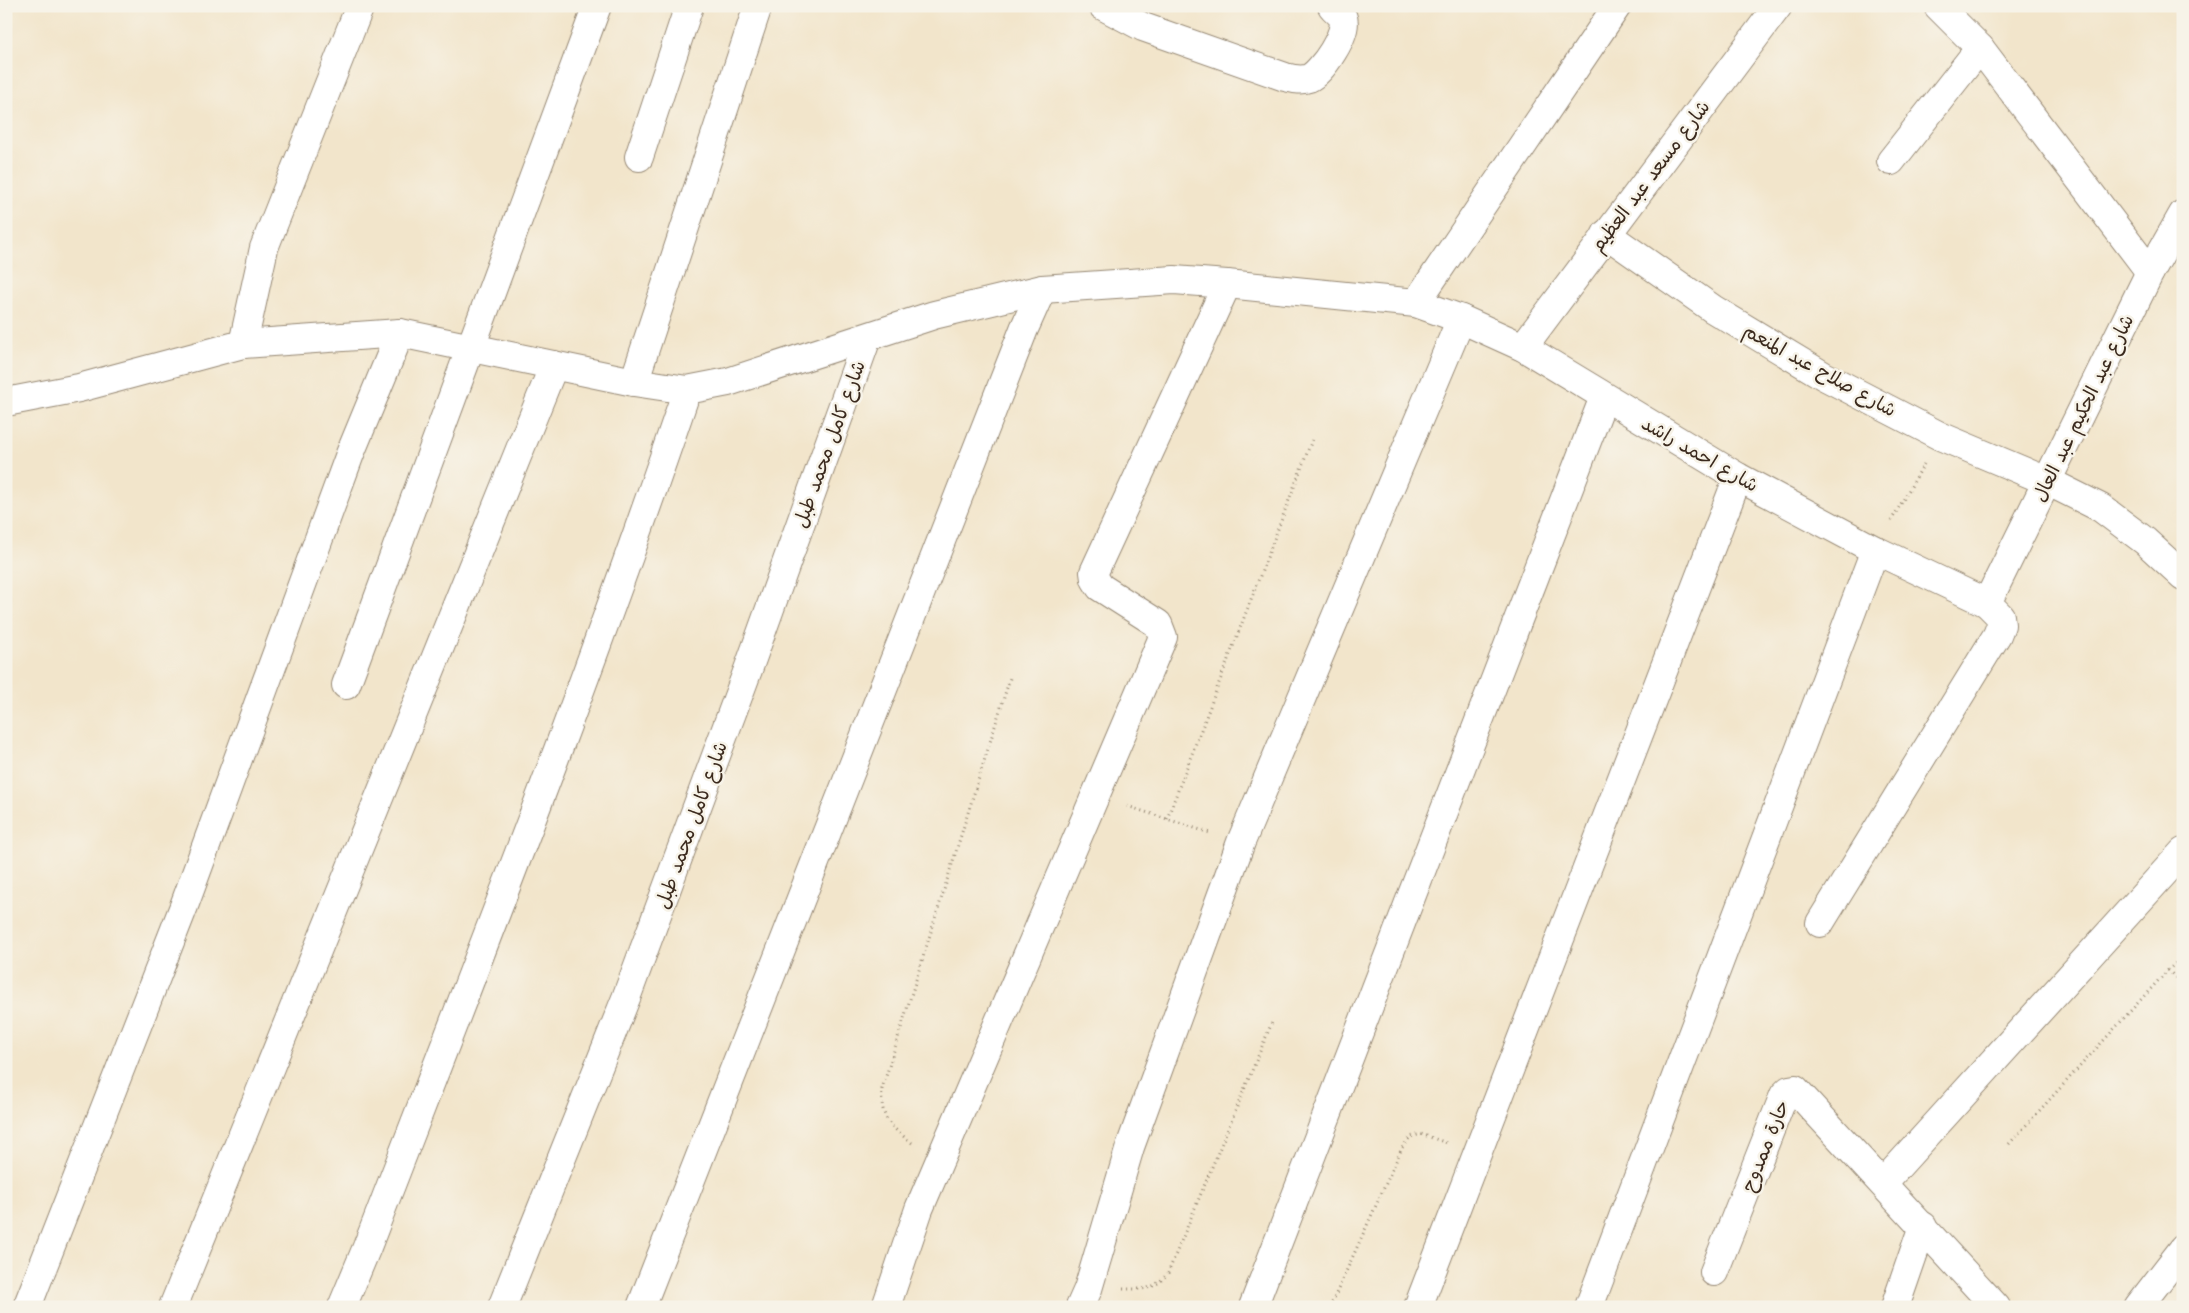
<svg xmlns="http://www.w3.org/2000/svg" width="2189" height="1313" font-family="'Shantell Sans','Playpen Sans Arabic',sans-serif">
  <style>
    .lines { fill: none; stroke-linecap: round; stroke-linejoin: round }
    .street-casing { stroke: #968874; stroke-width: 30 }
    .path { stroke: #968874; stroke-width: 3; stroke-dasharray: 1 4; stroke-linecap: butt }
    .street { stroke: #fff; stroke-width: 28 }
    .labels { text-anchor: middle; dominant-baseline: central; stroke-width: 5; stroke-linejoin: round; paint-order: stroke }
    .street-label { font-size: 19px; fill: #3b2a1e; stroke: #f7f3e8 }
  </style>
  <rect width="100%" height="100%" fill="#f7f3e8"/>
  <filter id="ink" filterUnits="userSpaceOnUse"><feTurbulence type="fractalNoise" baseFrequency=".02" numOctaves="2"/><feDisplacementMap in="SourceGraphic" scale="10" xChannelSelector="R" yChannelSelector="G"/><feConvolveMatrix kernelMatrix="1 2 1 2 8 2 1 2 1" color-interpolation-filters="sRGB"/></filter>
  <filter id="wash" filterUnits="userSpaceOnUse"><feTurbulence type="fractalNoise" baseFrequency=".0096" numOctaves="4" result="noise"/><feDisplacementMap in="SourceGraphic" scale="20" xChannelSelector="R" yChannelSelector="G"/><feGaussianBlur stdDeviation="1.12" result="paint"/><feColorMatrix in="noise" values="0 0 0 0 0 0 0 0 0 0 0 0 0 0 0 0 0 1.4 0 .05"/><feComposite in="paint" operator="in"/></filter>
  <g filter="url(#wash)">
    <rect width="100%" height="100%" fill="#f2e5cb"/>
  </g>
  <g filter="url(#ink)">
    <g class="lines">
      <g class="street-casing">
        <g id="street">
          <path d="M1103,6L1143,27L1285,77C1293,79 1301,81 1309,78C1322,72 1349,32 1343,18C1341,14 1335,10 1332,6"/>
          <polyline points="1938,6 1980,48 2150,272"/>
          <polyline points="639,157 689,6"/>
          <polyline points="1891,161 1980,48"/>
          <polyline points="1606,234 1713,309 1824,376 1940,436 2047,481 2101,508 2145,541 2183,576"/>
          <polyline points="1416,303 1617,6"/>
          <polyline points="243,344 264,248 360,6"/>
          <polyline points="1523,347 1778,6"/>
          <polyline points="634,382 758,6"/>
          <polyline points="6,402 79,388 243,344 400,333 634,382 687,390 728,382 934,315 1042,289 1174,280 1227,284 1416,303 1461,319 1523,347 1738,477 1875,550 1987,603 2000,616 2001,625 1997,635 1820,923"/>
          <polyline points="1987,603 2150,272 2183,214"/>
          <polyline points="346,685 597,6"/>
          <polyline points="1883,1183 2183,852"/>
          <polyline points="1714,1272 1784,1095 1789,1090 1795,1089 1996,1307"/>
          <polyline points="27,1307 184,906 350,454 400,333"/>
          <polyline points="173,1307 554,365"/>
          <path d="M342,1307L367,1247C477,962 589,679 687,390"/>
          <polyline points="502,1307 626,998 749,667 867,338"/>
          <polyline points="641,1307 1024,329 1042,289"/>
          <polyline points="886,1307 919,1209 1163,637 1158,624 1100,587 1095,579 1094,572 1227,284"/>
          <polyline points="1080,1307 1088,1289 1130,1147 1241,842 1461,319"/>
          <polyline points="1253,1307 1604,397"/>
          <polyline points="1418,1307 1738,477"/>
          <polyline points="1589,1307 1875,550"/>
          <polyline points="1895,1307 1923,1226"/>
          <polyline points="2138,1307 2183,1249"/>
        </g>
      </g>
      <g class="path">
        <polyline points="1891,521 1924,464"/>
        <polyline points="1127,806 1210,833"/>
        <polyline points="1167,819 1312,440"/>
        <polyline points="2168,970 2183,985"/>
        <path d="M912,1143C890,1126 880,1119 882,1089L1010,678"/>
        <polyline points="2009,1144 2168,970 2183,957"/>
        <path d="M1123,1289C1145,1289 1153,1291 1168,1273L1273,1020"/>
        <polyline points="1330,1307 1402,1148 1410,1137 1421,1134 1447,1143"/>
      </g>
      <use href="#street" class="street"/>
    </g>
  </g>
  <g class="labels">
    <g class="street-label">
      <text transform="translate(1650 176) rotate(-53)">شارع مسعد عبد العظيم</text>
      <text transform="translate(1820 370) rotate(29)">شارع صلاح عبد المنعم</text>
      <text transform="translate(2083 408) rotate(-64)">شارع عبد الحكيم عبد العال</text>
      <text transform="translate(829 444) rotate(-70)">شارع كامل محمد طبل</text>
      <text transform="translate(1700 454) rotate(30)">شارع احمد راشد</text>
      <text transform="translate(691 825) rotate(-70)">شارع كامل محمد طبل</text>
      <text transform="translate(1765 1146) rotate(-68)">حارة ممدوح</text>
    </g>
  </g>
  <rect width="2189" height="1313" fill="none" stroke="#f7f3e8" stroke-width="25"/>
</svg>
